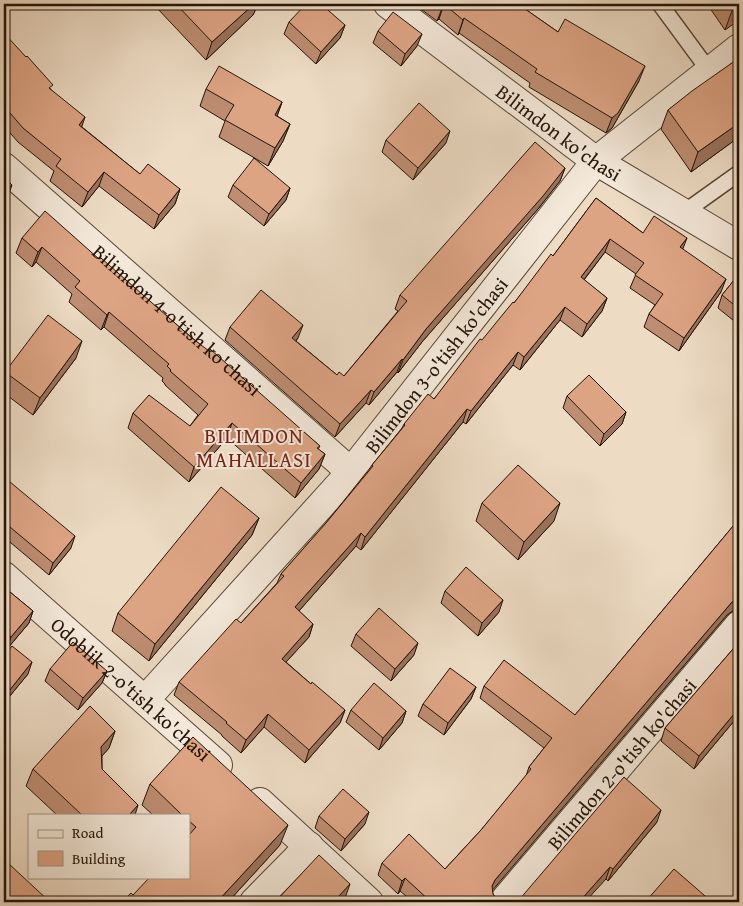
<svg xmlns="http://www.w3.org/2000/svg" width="743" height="906" font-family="'Gentium Book Plus',serif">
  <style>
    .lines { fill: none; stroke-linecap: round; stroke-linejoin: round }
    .lane-casing { stroke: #564537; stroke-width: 18 }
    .street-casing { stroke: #564537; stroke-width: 30 }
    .lane { stroke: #f3e8d9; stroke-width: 15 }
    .street { stroke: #f3e8d9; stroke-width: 28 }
    .wall { fill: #be8d72; stroke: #231308 }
    .shaded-wall { fill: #9b735c; stroke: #231308 }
    .building { fill: #dda484; stroke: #231308 }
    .labels { text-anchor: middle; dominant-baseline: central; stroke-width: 4; stroke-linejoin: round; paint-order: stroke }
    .street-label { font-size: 20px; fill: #231308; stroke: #f3e8d9 }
    .neighbourhood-label { font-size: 21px; letter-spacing: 1px; fill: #7a1f14; stroke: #f3e8d9 }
  </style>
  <rect width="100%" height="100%" fill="#eddbc4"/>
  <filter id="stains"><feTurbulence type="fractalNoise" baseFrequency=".004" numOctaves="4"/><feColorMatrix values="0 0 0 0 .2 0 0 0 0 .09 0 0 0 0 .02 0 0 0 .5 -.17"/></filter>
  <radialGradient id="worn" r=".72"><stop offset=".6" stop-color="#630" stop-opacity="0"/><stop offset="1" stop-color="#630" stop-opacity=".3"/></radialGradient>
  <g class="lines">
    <g class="lane-casing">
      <g id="lane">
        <polyline points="660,4 710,72"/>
        <polyline points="683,213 739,173"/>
      </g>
    </g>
    <g class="street-casing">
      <g id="street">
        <path id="s1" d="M388,4L596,161L739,246"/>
        <path id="s2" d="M4,167L351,472"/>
        <path id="s3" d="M4,576L218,765"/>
        <path id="s4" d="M145,700L351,472L596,161L739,48"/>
        <polyline points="260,802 369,902"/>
        <polyline points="254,902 309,846"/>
        <path id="s5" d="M503,902L739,625"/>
      </g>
    </g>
    <use href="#lane" class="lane"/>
    <use href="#street" class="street"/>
  </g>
  <g class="wall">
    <polygon points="10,4 18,4 14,8"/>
    <polygon points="158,4 258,4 253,15 206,60 156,7"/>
    <polygon points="414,4 518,4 558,32 639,81 612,128 606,133 529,87 530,83 459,33 458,35 439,19 437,21"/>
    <polygon points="707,4 739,4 725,30"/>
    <polygon points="289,22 345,25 340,38 316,64 284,34"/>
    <polygon points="378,31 417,46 401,66 373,43"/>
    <polygon points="4,33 82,127 140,174 180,189 175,204 154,229 99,186 82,207 50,181 54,171 18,142 4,126"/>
    <polygon points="739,58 739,137 691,172 661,129 668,110"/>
    <polygon points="206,89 282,102 277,116 290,124 283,141 268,166 219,137 225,121 200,106"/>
    <polygon points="386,140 446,143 413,180 382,152"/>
    <polygon points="565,168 560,181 538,209 422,342 398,373 397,372 369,405 366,403 335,437 225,340 230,327 298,338 296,341 337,375 344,376 398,311 395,309 400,295"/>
    <polygon points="233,185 290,188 286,200 264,226 228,197"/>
    <polygon points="596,198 643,233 683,249 721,292 679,351 644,327 649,314 655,305 630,288 636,274 605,252 584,280 607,298 602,311 582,337 560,320 520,370 513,365 466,424 463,422 361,550 356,546 299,611 313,624 309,637 286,662 311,684 345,710 340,723 305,763 264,727 241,753 222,736 222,735 174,695 179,682 241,623 277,583 281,574 326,523 370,468 372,465 402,428 404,424 434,399 553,256"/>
    <polygon points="22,238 99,259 320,446 318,449 325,454 319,469 295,498 227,438 189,482 128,428 133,413 190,426 198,415 165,385 165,384 162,381 163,378 104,327 101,330 69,302 72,294 36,262 32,267 16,253"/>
    <polygon points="739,274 739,325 718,308 722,295"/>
    <polygon points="76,358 33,415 4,393 4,376 5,372"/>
    <polygon points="567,396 626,412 622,424 600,446 563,408"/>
    <polygon points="4,477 71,548 49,575 4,537"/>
    <polygon points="482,503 554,521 518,560 476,521"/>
    <polygon points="259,518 252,535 149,661 112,631 118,613"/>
    <polygon points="739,519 739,610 734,610 727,615 492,890 493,894 499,902 413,902 400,891 398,894 378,875 382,863 445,869 481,830 526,776 529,767 544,748 480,698 484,686 575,715"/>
    <polygon points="4,587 33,611 29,623 7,649 4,647"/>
    <polygon points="445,591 499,612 478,636 441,603"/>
    <polygon points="356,634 414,655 391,681 351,646"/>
    <polygon points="739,642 739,715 694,769 661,741 665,728"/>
    <polygon points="4,656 28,674 4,703"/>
    <polygon points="50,669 107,671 102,683 78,710 45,681"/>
    <polygon points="476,687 471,699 444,735 418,716 423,704"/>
    <polygon points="351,710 406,711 402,723 379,750 346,722"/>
    <polygon points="115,731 109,748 102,756 102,769 135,815 57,815 26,786 33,769"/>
    <polygon points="150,784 280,845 228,902 122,902 133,895 189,877 189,815 153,815 142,805"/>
    <polygon points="319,816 365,824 341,851 315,828"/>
    <polygon points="657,822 608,881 606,879 516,902"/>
  </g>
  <g class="shaded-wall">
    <polygon points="254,4 258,4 253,15 206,60 212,42"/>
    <polygon points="444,4 439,19 437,21 443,6"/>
    <polygon points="739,4 739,20 725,30 733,8"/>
    <polygon points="464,18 459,33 458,35 463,20"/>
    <polygon points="345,25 340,38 316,64 321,52"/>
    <polygon points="422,34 417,46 401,66 405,54"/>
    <polygon points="645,66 639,81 612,128 606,133 612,118"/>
    <polygon points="282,102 276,119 275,115"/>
    <polygon points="85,117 80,132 79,125"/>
    <polygon points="739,123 739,137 691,172 698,152"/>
    <polygon points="290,124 283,141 268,166 275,148"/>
    <polygon points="450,131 446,143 413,180 418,168"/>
    <polygon points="565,168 560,181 538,209 422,342 398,373 403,360 426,329"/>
    <polygon points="104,172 99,186 82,207 88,192"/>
    <polygon points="12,185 8,197 4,201 4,193"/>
    <polygon points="290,188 286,200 264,226 269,214"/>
    <polygon points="180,189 175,204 154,229 159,215"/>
    <polygon points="687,238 682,251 680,247"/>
    <polygon points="610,239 605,252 576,290 581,277"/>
    <polygon points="42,247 36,262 32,267 38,252"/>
    <polygon points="726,279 721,292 679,351 684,338"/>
    <polygon points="607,298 602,311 582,337 587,324"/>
    <polygon points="565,307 560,320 520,370 524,357"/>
    <polygon points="109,312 104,327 101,330 107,315"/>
    <polygon points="303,325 298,338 287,351 292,338"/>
    <polygon points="82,341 76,358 33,415 40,398"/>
    <polygon points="518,352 513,365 466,424 471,411"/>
    <polygon points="402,359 397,372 369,405 374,392"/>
    <polygon points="371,390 366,403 335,437 340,424"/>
    <polygon points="467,409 463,422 361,550 365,537"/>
    <polygon points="626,412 622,424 600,446 604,434"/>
    <polygon points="232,423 227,438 189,482 194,467"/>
    <polygon points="325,454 319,469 295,498 301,483"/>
    <polygon points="560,503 554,521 518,560 524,542"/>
    <polygon points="259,518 252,535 149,661 155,644"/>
    <polygon points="361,533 356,546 291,620 295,607"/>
    <polygon points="75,536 71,548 49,575 53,563"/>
    <polygon points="739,598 739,610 734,610 727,615 491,892 492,886 495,880 732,602"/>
    <polygon points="503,600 499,612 478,636 482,623"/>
    <polygon points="33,611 29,623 7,649 11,637"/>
    <polygon points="313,624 309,637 277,672 282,659"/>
    <polygon points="418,643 414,655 391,681 395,669"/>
    <polygon points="32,662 28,674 4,703 9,691"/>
    <polygon points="107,671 102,683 78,710 83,698"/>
    <polygon points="476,687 471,699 444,735 448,723"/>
    <polygon points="739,708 739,715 694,769 699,756"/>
    <polygon points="345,710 340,723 305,763 309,750"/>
    <polygon points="406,711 402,723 379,750 383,738"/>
    <polygon points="268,714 264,727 241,753 246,740"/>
    <polygon points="115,731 109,748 95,764 101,747"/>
    <polygon points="138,805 135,815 129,815"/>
    <polygon points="661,810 657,822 608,881 613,869"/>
    <polygon points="369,812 365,824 341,851 345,839"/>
    <polygon points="288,825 280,845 228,902 217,902"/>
    <polygon points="610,867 606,879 585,902 579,902"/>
    <polygon points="405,878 400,891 398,894 402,881"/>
    <polygon points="350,884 344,901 343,902 338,897"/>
  </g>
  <g class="building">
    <polygon points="176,4 254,4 212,42"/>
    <polygon points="306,4 321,4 345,25 321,52 289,22"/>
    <polygon points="439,4 518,4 558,32 565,19 645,66 618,113 612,118 535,72 537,69 464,18 463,20 444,4 443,6"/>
    <polygon points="730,4 739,4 733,8"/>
    <polygon points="393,12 422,34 405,54 378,31"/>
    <polygon points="4,33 26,57 27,56 53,85 49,88 85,117 79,125 140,174 148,164 180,189 159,215 104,172 88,192 56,166 61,159 23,128 4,106"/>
    <polygon points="739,58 739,123 698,152 668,110 692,91"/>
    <polygon points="219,66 282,102 275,115 290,124 275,148 225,120 234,105 206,89"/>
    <polygon points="419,103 450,131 418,168 386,140"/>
    <polygon points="535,142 565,168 543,196 426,329 403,360 402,359 374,392 371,390 340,424 230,327 261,290 303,325 292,338 337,375 339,372 344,376 407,301 400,295"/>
    <polygon points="254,158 290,188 269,214 233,185"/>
    <polygon points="4,177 12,185 4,193"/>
    <polygon points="596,198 643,233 654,216 687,238 680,247 726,279 684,338 649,314 663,294 635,275 644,263 610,239 581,277 607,298 587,324 565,307 524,357 518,352 471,411 467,409 365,537 361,533 295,607 313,624 282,659 311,684 312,682 345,710 309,750 268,714 246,740 226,723 227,722 179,682 236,619 241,623 284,576 281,574 326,523 373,466 372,465 405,425 404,424 428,394 434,399 480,339 482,340 513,302 514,303 551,254 553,256"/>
    <polygon points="45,211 99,259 101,258 192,338 209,351 210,349 320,446 317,448 325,454 301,483 232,423 194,467 133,413 149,395 190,426 208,404 170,371 171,370 167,366 169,364 109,312 107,315 75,287 80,281 42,247 38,252 22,238"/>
    <polygon points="739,274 739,309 722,295"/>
    <polygon points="48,315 82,341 40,398 5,372"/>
    <polygon points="589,375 626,412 604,434 567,396"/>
    <polygon points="518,465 560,503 524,542 482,503"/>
    <polygon points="4,477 75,536 53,563 4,522"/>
    <polygon points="221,487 259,518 155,644 118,613"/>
    <polygon points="739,519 739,598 732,602 495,880 492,886 493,894 499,902 431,902 405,878 402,881 382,863 409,834 445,869 481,830 531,769 529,767 552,738 484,686 504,660 575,715"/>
    <polygon points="466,567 503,600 482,623 445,591"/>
    <polygon points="4,587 33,611 11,637 4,631"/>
    <polygon points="379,608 418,643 395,669 356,634"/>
    <polygon points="73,642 107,671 83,698 50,669"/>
    <polygon points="739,642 739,708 699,756 665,728"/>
    <polygon points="12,646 32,662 9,691 4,687 4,656"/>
    <polygon points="450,668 476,687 448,723 423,704"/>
    <polygon points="374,683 406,711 383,738 351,710"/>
    <polygon points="90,706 115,731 101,747 102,769 138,805 129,815 82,815 33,769"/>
    <polygon points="193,737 288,825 217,902 122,902 131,893 133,895 150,877 189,877 189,835 196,827 189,821 189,815 182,815 150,784"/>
    <polygon points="624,777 661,810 613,869 610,867 579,902 516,902 519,900"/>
    <polygon points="343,789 369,812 345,839 319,816"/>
    <polygon points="319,855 350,884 338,897 344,902 275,902"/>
    <polygon points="8,863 50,902 4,902 4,867"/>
    <polygon points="674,869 712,902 649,902 647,900"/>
  </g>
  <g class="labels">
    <g class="street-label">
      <text stroke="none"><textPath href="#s1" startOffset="214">Bilimdon ko'chasi</textPath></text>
      <text stroke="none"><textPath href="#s2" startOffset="231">Bilimdon 4-o'tish ko'chasi</textPath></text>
      <text stroke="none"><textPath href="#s4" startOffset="444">Bilimdon 3-o'tish ko'chasi</textPath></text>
      <text stroke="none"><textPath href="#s3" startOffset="170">Odoblik 2-o'tish ko'chasi</textPath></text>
      <text stroke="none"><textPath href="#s5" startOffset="182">Bilimdon 2-o'tish ko'chasi</textPath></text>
    </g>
    <g class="neighbourhood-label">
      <text x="254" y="435">BILIMDON<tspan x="254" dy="24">MAHALLASI</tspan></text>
    </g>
  </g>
  <rect width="743" height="906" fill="none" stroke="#eddbc4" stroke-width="20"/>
  <rect x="5" y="5" width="733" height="896" fill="none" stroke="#231308" stroke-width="2.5"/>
  <rect x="10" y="10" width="723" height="886" fill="none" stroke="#231308"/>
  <rect x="28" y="814" width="162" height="65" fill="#f3e8d9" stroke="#a09385"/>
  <rect x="38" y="830" width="25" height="8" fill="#f3e8d9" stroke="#a09385"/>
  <text x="72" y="838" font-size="15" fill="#231308">Road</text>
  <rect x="38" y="851" width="25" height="15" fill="#dda484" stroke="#a09385"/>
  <text x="72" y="864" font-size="15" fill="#231308">Building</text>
  <rect width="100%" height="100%" filter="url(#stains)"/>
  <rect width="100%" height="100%" fill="url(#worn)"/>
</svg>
